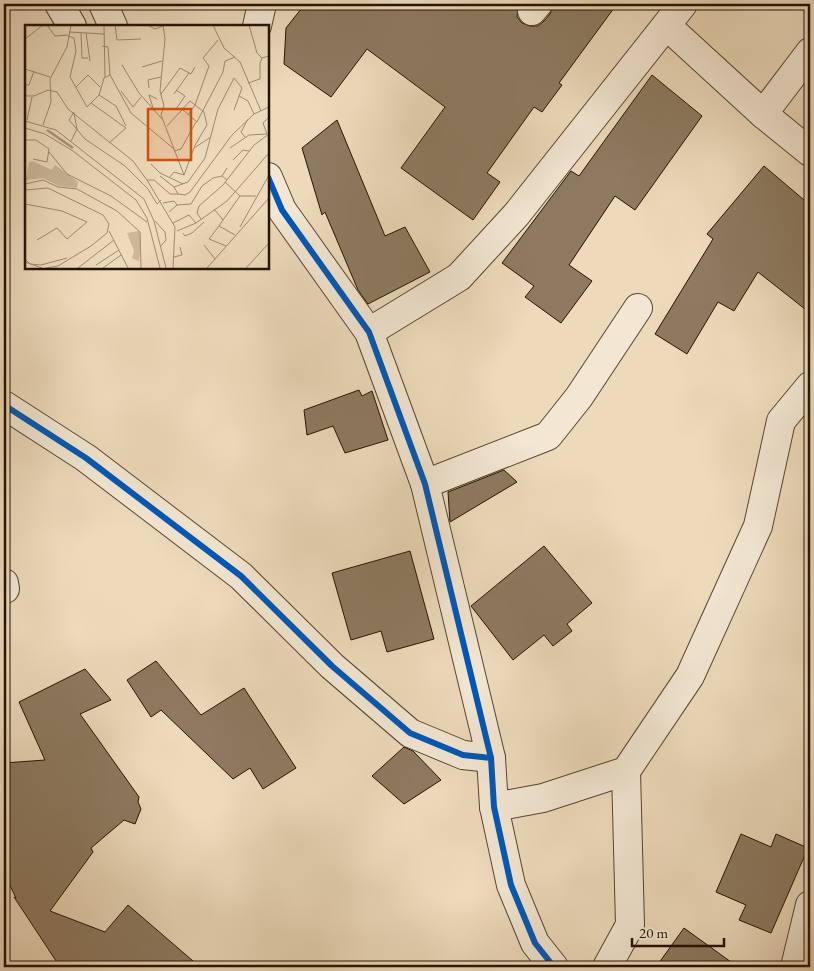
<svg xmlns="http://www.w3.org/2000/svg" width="814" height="971" font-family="'EB Garamond',serif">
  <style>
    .building { fill: #8d7a61; stroke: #241300 }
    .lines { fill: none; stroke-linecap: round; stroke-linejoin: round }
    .street-casing { stroke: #56452f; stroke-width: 30 }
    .street { stroke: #f3e7d3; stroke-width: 28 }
    .cycleway-casing { stroke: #f3e7d3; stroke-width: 9 }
    .cycleway { stroke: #0057b8; stroke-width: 6 }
    .inset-river { fill: none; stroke: #a9967b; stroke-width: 2.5 }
    .inset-road { fill: none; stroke: #9d8a70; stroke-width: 1 }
    .view { fill: #d4520b; fill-opacity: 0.15; stroke: #d4520b; stroke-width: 2.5 }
    .inset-edge { fill: none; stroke: #241300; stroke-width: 2.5 }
  </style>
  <rect width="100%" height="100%" fill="#eddabb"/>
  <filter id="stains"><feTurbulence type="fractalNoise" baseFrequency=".004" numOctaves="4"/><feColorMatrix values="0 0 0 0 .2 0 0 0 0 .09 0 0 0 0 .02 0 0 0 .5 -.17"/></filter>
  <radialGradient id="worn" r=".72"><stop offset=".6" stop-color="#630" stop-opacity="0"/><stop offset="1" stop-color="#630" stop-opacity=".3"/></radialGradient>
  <g class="building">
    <polygon points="305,4 519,4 517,17 522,23 530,26 538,26 544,21 550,14 553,4 617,4 559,83 562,85 542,112 534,107 487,173 500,182 473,220 401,168 445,107 367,49 331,97 284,64 286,28"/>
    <polygon points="652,75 702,116 635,210 615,196 569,265 592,281 561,323 525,297 534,286 502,263 571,171 579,176"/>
    <polygon points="337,120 385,236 405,227 430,272 368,304 358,290 325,212 322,215 302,148"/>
    <polygon points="764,166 810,205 810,313 758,272 734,311 718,302 687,354 655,334 713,239 707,234"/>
    <polygon points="359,390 362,396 372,391 388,440 345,453 333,426 307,435 304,410"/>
    <polygon points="504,470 517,482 450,522 448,492"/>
    <polygon points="544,546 592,603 567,624 572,631 553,646 544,635 513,660 471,606"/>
    <polygon points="410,551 434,639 387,652 381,631 351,640 332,573"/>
    <polygon points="156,661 201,715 244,688 296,768 263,789 250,768 233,779 161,710 151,717 127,680"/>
    <polygon points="85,669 111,700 80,714 139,797 138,802 141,809 135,824 124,820 91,848 93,852 50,911 105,932 128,905 200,967 60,967 14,897 16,898 4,873 4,763 45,760 19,702"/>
    <polygon points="404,747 413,751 441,780 404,804 372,776"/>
    <polygon points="741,834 771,847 776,834 808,848 771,933 739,920 746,905 716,892"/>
    <polygon points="684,928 695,936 738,967 656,967"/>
  </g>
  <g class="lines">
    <g class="street-casing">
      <g id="street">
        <polyline points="59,4 72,26"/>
        <polyline points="103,4 113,26"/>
        <polyline points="532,11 538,4"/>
        <polyline points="257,26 262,4"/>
        <polyline points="667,26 763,114 810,152"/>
        <polyline points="763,114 810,52"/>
        <polyline points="268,177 282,210 369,332 425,484 491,758 494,807 511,885 535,943 554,967"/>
        <polyline points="369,332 459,277 516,215 683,4"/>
        <polyline points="4,405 86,458 241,576 332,666 410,733 463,755 491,758"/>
        <polyline points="425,484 548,436 579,397 638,308"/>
        <polyline points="4,583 5,589"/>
        <polyline points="494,807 543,798 626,771 690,676 758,526 781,421 810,386"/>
        <polyline points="607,967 630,925 626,771"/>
        <polyline points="795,967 810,905"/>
      </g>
    </g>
    <use href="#street" class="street"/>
    <g class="cycleway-casing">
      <g id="cycleway">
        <polyline points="268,177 282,210 369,332 425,484 491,758 494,807 511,885 535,943 554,967"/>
        <polyline points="4,405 86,458 241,576 332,666 410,733 463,755 491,758"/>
      </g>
    </g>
    <use href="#cycleway" class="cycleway"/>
  </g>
  <g transform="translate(25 25)">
    <rect width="244" height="244" fill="#eddabb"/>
    <path d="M7,136L27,145L30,140L53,157L52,163L34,161L18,153L1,155L4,137ZM114,206L116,214L114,236L107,233L109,226L102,208Z" fill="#cbb89b"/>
    <path class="inset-river" d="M22,105L48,123"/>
    <path class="inset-road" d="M22,0L30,11L43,10M79,0L80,52M90,0L92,15L116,14M122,0L130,4L138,1M138,0L140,14L135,66L139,81L136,90L159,150L169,123L186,112M188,0L199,23L215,37L236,86M224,0L232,28L237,33M44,7L79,9M56,8L57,33H63M61,8L65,36M43,11L49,13L51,26L45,52L62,82L74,70L79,53L85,50M0,14L18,0M77,21L83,22L85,50L106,88L149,124M97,40L114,68L137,94M117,42L137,36M0,44L25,52M223,58L235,54V38L237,33L244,31M0,60H4L9,46M51,62L63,50L75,62M124,63L123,55L136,52M23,65L32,67L43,84L108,136L122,155L150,202L148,243M96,66L108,82L116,72M136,69L155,43L166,49L170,42M149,69L164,48M74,70L91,81L101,101M0,71H9L23,65M214,71L223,76L229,89L244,82M66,78L101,103L84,118M151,84L160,71L151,65M158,85L172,97L198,47L200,36L210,32M129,86L124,70L132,74M49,87L44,95L60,114L100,141L123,164L132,179L136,175M163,90L170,80L184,41L178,33L193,15M2,95L7,72M0,96L31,105L119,174L129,196L141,243M18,100L26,77L25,54L42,22L46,0M142,101L165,76L179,87L182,100L169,122M0,103L20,109L48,126L111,175L122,193L135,243M220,112L216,107L223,94M0,115H11L24,124L22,137L8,134M46,116L52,104L49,88M205,123L224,110L242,109L238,98L244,92M149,126L156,124L171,97M24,127L42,149L86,171L122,197M208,135L218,125L224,126M126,139L135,148L158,159M202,143L197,151L202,155M135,151L149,162M144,153L149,147L159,150M122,155H129L145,169H153L149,162L163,157L180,133L193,84L209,53L217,63L209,85M200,157L215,171H231M0,159L18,155L33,162L52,164L92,186L115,207L116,243M0,165L23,163L78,190L84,199L82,208L66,221L33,241L21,243M153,169L160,170L165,167L207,110L229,89M138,178L149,176L152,180M0,179L37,186L62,197L42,214L32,203L12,215M189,184L198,195L194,201L210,210M144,187L152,180L166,179L177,161L188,153L197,151M176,194L172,188L174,181L198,160L229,120L244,109M198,195L215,171M130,196L140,207L141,215L136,221M148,198L164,190L171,198M194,201L184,214L201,221M215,202L244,150M84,206L103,243M152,206L171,198L202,176L244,128M158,208L160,211L167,208L179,197M179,220L190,234M149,232L157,230L155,222M0,234L5,239L16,240L42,233M0,237L17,243M71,240L94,225M53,243L89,215M78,243L96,230M182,243L244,173M221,243L244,218"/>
    <path class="view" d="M123,84H166V135H123Z"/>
    <rect width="244" height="244" class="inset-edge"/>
  </g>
  <rect width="814" height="971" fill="none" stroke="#eddabb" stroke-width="20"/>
  <rect x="5" y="5" width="804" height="961" fill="none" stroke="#241300" stroke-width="2.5"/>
  <rect x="10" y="10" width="794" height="951" fill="none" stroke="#241300"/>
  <path d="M632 938v8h92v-8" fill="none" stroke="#241300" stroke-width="2.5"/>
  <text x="639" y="938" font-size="15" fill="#241300" stroke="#f3e7d3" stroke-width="4" paint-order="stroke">20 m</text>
  <rect width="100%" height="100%" filter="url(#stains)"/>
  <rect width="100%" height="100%" fill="url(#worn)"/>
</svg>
